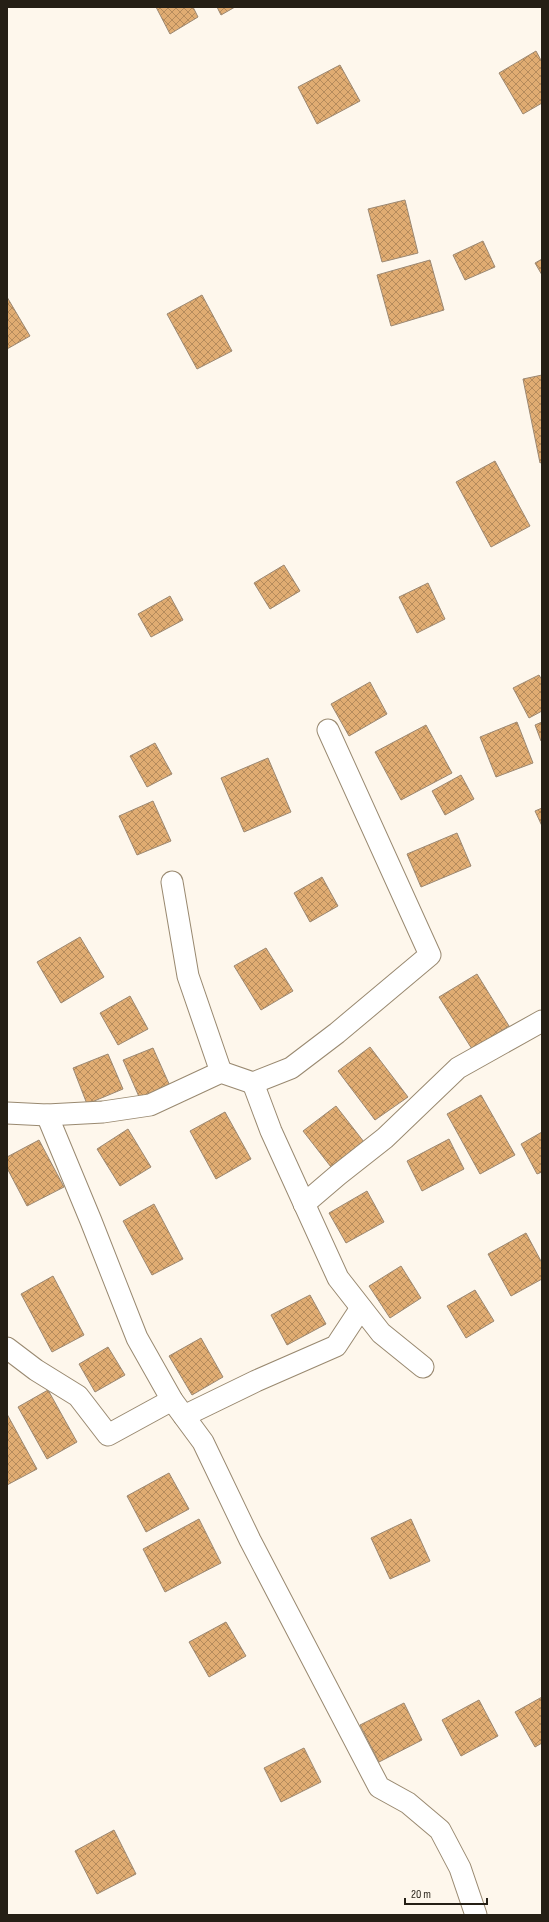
<svg xmlns="http://www.w3.org/2000/svg" width="549" height="1922" font-family="'Sofia Sans Condensed',sans-serif">
  <style>
    .building { fill: url(#building-cross-hatch); stroke: #9c8872 }
    .lines { fill: none; stroke-linecap: round; stroke-linejoin: round }
    .street-casing { stroke: #998970; stroke-width: 23 }
    .street { stroke: #fff; stroke-width: 21 }
  </style>
  <defs>
    <pattern id="building-cross-hatch" width="8" height="8" patternUnits="userSpaceOnUse"><rect width="8" height="8" fill="#e0ac72"/><path d="M0 0l8 8M0 8l8-8" fill="none" stroke="#b58b5c"/></pattern>
  </defs>
  <rect width="100%" height="100%" fill="#fef7ec"/>
  <g class="building">
    <polygon points="156,7 193,7 198,17 170,34"/>
    <polygon points="217,7 235,7 221,15"/>
    <polygon points="536,51 542,62 542,103 523,114 499,73"/>
    <polygon points="340,65 360,101 317,124 298,87"/>
    <polygon points="405,200 418,253 382,262 368,209"/>
    <polygon points="483,241 495,267 465,280 453,255"/>
    <polygon points="542,259 542,275 535,263"/>
    <polygon points="430,260 444,310 391,326 377,275"/>
    <polygon points="202,295 232,351 197,369 167,314"/>
    <polygon points="7,297 30,336 7,349"/>
    <polygon points="542,375 542,462 540,463 523,379"/>
    <polygon points="495,461 530,526 491,547 456,482"/>
    <polygon points="284,565 300,591 270,609 254,583"/>
    <polygon points="428,583 445,619 417,633 399,597"/>
    <polygon points="170,596 183,620 151,637 138,614"/>
    <polygon points="539,675 542,680 542,711 529,718 513,688"/>
    <polygon points="370,682 387,714 349,736 331,704"/>
    <polygon points="517,722 533,763 496,777 480,737"/>
    <polygon points="542,722 542,741 541,741 535,725"/>
    <polygon points="426,725 452,773 401,800 375,752"/>
    <polygon points="155,743 172,774 147,787 130,756"/>
    <polygon points="268,758 291,812 244,832 221,778"/>
    <polygon points="461,775 474,799 445,815 432,791"/>
    <polygon points="153,801 171,841 137,855 119,816"/>
    <polygon points="542,808 542,826 535,811"/>
    <polygon points="457,833 471,866 421,887 407,854"/>
    <polygon points="322,877 338,906 310,922 294,893"/>
    <polygon points="80,937 104,977 61,1003 37,962"/>
    <polygon points="266,948 293,991 261,1010 234,966"/>
    <polygon points="477,974 509,1026 472,1049 439,997"/>
    <polygon points="130,996 148,1029 118,1045 100,1013"/>
    <polygon points="370,1047 408,1097 375,1120 338,1071"/>
    <polygon points="153,1048 170,1086 140,1099 123,1060"/>
    <polygon points="108,1054 123,1089 87,1104 73,1068"/>
    <polygon points="481,1095 515,1155 480,1174 447,1114"/>
    <polygon points="336,1106 364,1142 331,1167 303,1131"/>
    <polygon points="225,1112 251,1159 216,1179 190,1131"/>
    <polygon points="128,1129 151,1167 120,1186 97,1149"/>
    <polygon points="542,1132 542,1172 537,1174 521,1144"/>
    <polygon points="449,1139 464,1169 422,1191 407,1161"/>
    <polygon points="39,1140 64,1187 27,1206 7,1168 7,1157"/>
    <polygon points="367,1191 384,1222 346,1243 329,1213"/>
    <polygon points="154,1204 183,1259 152,1275 123,1221"/>
    <polygon points="526,1233 542,1263 542,1279 511,1296 488,1254"/>
    <polygon points="401,1266 421,1298 390,1318 369,1286"/>
    <polygon points="53,1276 84,1335 52,1352 21,1294"/>
    <polygon points="475,1290 494,1321 466,1338 447,1306"/>
    <polygon points="310,1295 326,1324 287,1345 271,1315"/>
    <polygon points="201,1338 223,1377 192,1395 169,1356"/>
    <polygon points="108,1347 125,1375 95,1392 79,1364"/>
    <polygon points="48,1390 77,1442 47,1459 18,1407"/>
    <polygon points="7,1414 37,1469 7,1485"/>
    <polygon points="169,1473 189,1509 146,1532 127,1496"/>
    <polygon points="199,1519 221,1563 165,1592 143,1549"/>
    <polygon points="411,1519 430,1561 390,1579 371,1538"/>
    <polygon points="226,1622 246,1656 209,1677 189,1642"/>
    <polygon points="542,1697 542,1743 535,1747 515,1712"/>
    <polygon points="479,1700 498,1736 461,1756 442,1720"/>
    <polygon points="404,1703 422,1740 379,1762 360,1725"/>
    <polygon points="304,1748 321,1782 281,1802 264,1768"/>
    <polygon points="114,1830 136,1874 97,1894 75,1851"/>
  </g>
  <g class="lines">
    <g class="street-casing">
      <g id="street">
        <polyline points="172,882 188,976 221,1072"/>
        <polyline points="253,1083 271,1131 338,1278 381,1333 423,1367"/>
        <polyline points="7,1113 47,1115 103,1112 150,1105 221,1072 253,1083 291,1068 337,1033 430,955 328,730"/>
        <polyline points="47,1115 91,1221 137,1338 172,1400 203,1442 250,1540 379,1787 408,1803 440,1830 460,1868 476,1915"/>
        <polyline points="304,1204 338,1175 385,1138 458,1068 542,1021"/>
        <polyline points="7,1348 36,1370 78,1396 108,1435 172,1400"/>
        <polyline points="184,1416 256,1381 336,1346 361,1308"/>
      </g>
    </g>
    <use href="#street" class="street"/>
  </g>
  <rect width="549" height="1922" fill="none" stroke="#251f15" stroke-width="16"/>
  <path d="M405 1898v6h82v-6" fill="none" stroke="#251f15" stroke-width="2"/>
  <text x="411" y="1898" font-size="12" fill="#251f15" stroke="#fef7ec" stroke-width="3" paint-order="stroke">20 m</text>
</svg>
